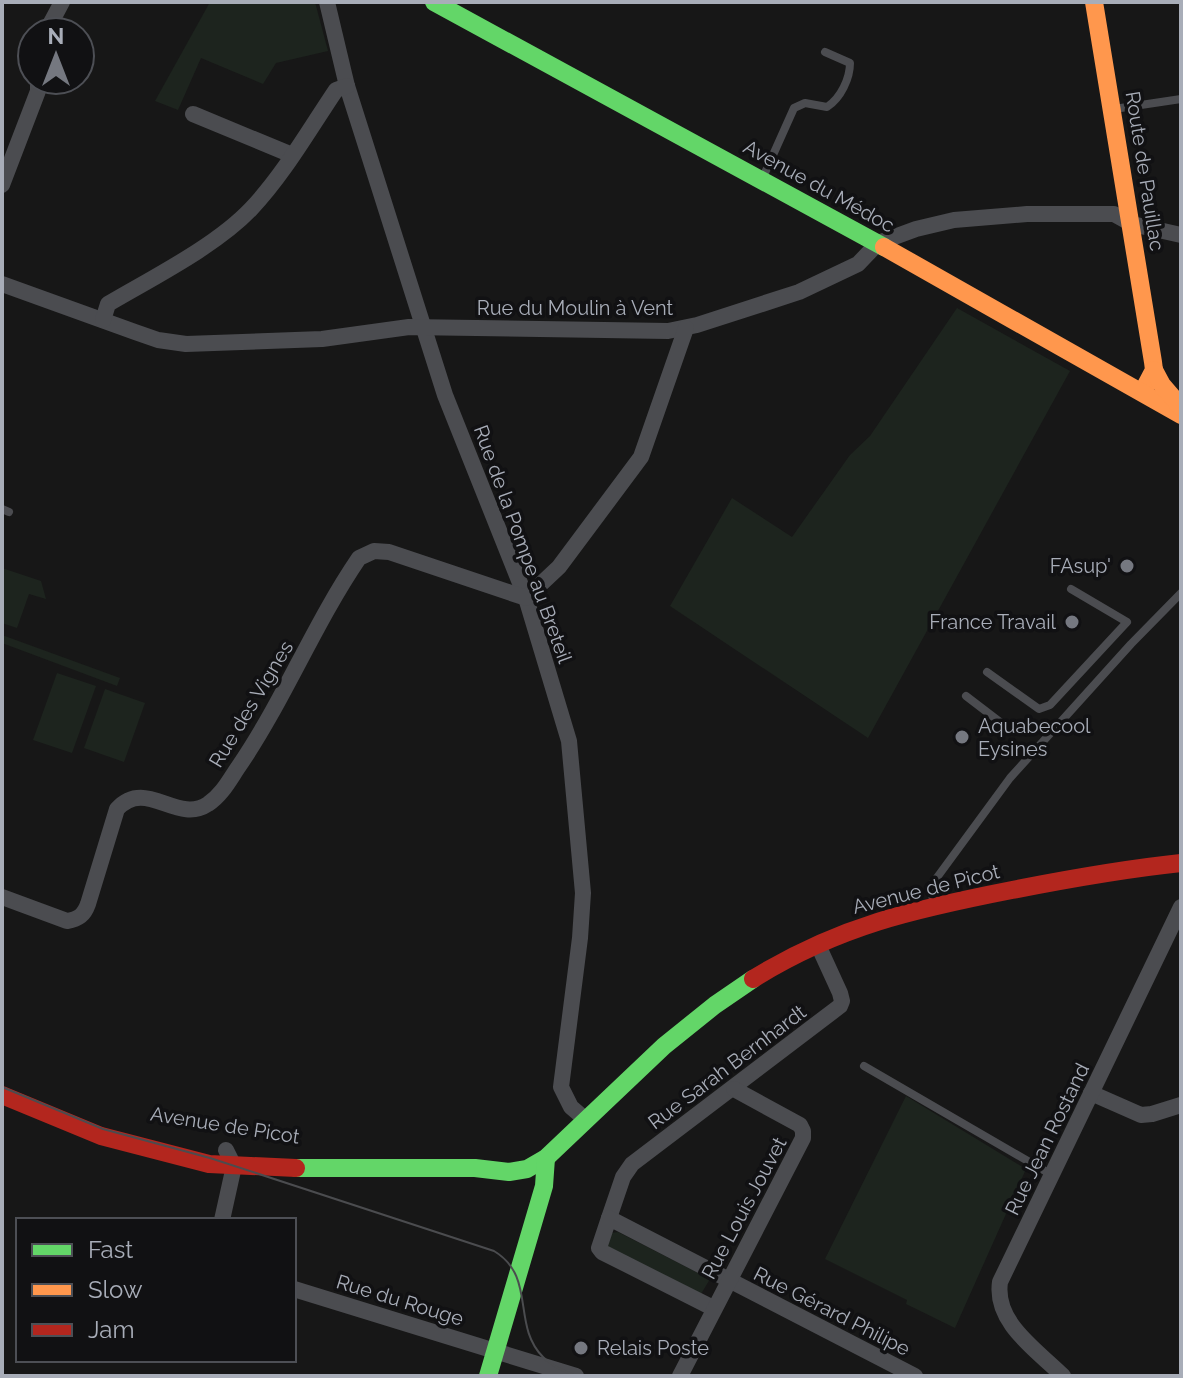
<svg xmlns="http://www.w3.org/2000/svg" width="1183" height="1378" font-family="Raleway,sans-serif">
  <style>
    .green { fill: #1d241e }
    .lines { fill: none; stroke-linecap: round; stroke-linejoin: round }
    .lane { stroke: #4b4c50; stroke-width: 8 }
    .street { stroke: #4b4c50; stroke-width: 16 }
    .fast { stroke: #63d668; stroke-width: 18 }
    .slow { stroke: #ff974d; stroke-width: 18 }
    .jam { stroke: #b3261e; stroke-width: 18 }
    .tram { stroke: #4b4c4f; stroke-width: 2 }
    .poi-dot { fill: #757880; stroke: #111113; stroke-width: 3 }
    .labels { text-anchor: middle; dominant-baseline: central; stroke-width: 7; stroke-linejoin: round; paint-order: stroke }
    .street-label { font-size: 20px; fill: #a8adb8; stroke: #111113 }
    .poi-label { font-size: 20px; fill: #a8adb8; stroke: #111113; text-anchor: end }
  </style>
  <rect width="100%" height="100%" fill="#171717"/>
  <g class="green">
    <polygon points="210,2 315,2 328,51 276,63 263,84 201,58 178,110 155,101"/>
    <polygon points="957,308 1070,371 868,738 670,606 732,498 792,537 850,455 870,436"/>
    <polygon points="2,568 41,581 46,599 29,594 17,628 2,623"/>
    <polygon points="2,635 120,678 117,686 2,643"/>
    <polygon points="57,673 96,686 72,753 33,740"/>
    <polygon points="105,689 145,703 124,762 84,748"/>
    <polygon points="906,1096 1026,1169 955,1328 906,1304 907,1300 825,1259"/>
    <polygon points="618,1232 710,1279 701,1294 608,1249 607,1239 611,1233"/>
  </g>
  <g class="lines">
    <g class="lane">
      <polyline points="1114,109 1181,99"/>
      <path d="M764,175L794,108L805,103L827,107C841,98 850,78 850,63L825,52"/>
      <polyline points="2,509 9,512"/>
      <polyline points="987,672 1039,709 1050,705 1127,622 1071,589"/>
      <polyline points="966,696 1000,722"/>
      <polyline points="934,903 930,887 1010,778 1131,644 1181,593"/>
      <polyline points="864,1066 1052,1175"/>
    </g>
    <g class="street">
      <polyline points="327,2 347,86 445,395 526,598 569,741 583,893 580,938 561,1087 571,1107 585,1119"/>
      <polyline points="46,32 62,2"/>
      <polyline points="193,114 292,155"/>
      <polyline points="2,185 38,91 38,80"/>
      <polyline points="2,284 135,332 158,340 186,344 322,339 409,327 668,331 697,325 799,292 858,264 878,243 916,229 954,220 1027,214 1114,214 1132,224 1181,235"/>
      <path d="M103,320L108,304C152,278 216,246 251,209C284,174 309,130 336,90L347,86"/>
      <path d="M2,897L67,921C79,919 84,915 88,904L117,809C146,777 177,825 208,804C222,795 230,779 239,766C284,700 314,624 359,558L374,551L389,552L526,598L559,567L641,457L686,328"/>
      <polyline points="1091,1093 1141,1115 1152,1114 1181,1105"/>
      <polyline points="609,1218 623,1177 632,1164 840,1006 842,1001 840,993 818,945"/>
      <polyline points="222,1220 234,1166 226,1150"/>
      <polyline points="294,1289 576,1376"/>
      <polyline points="713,1308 602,1252 599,1248 609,1218 915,1376"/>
      <polyline points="680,1376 803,1138 803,1131 800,1125 734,1089"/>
      <path d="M1063,1376C1037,1350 994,1323 1000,1282L1181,907"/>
    </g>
    <g class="fast">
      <polyline points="434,2 884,247"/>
      <polyline points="296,1168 475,1168 509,1172 527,1169 546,1158 664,1046 715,1005 753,979"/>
      <polyline points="488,1376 544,1186 546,1158"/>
    </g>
    <g class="slow">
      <polyline points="1094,2 1153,362 1154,370 1144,389"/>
      <polyline points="884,247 1181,415"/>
      <polyline points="1154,370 1162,385 1181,407"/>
    </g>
    <g class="jam">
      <path d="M753,979C838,926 915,909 1012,890C1068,879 1124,869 1181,863"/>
      <polyline points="2,1095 101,1136 209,1164 296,1168"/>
    </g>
    <path class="tram" d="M2,1087L103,1129L210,1158L494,1251C537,1277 511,1325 543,1357C552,1366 564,1371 576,1376"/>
  </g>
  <g class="poi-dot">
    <circle cx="1127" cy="566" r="8"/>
    <circle cx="1072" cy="622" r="8"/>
    <circle cx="962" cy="737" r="8"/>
    <circle cx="581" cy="1348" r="8"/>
  </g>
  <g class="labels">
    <g class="street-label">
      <text transform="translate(1145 171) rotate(81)">Route de Pauillac</text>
      <text transform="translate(819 186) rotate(29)">Avenue du Médoc</text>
      <text x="575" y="308">Rue du Moulin à Vent</text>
      <text transform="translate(523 544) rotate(70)">Rue de la Pompe au Breteil</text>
      <text transform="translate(251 704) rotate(-59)">Rue des Vignes</text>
      <text transform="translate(926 889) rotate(-14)">Avenue de Picot</text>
      <text transform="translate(727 1067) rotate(-37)">Rue Sarah Bernhardt</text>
      <text transform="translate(225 1125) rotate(9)">Avenue de Picot</text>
      <text transform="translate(1047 1139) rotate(-64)">Rue Jean Rostand</text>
      <text transform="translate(744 1208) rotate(-62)">Rue Louis Jouvet</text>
      <text transform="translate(400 1300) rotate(17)">Rue du Rouge</text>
      <text transform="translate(832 1311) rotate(27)">Rue Gérard Philipe</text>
    </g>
    <g class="poi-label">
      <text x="1111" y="566">FAsup'</text>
      <text x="1056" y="622">France Travail</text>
      <text x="978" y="726" text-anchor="start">Aquabecool<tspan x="978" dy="23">Eysines</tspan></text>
      <text x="597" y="1348" text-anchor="start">Relais Poste</text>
    </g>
  </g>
  <rect width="1183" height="1378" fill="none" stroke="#a8adb8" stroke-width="8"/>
  <rect x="16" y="1218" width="280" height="144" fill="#111113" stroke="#4d4f55" stroke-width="2"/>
  <rect x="32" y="1244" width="40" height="12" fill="#63d668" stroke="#4d4f55" stroke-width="2"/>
  <text x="88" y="1258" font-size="24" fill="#a8adb8">Fast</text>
  <rect x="32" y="1284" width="40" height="12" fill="#ff974d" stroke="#4d4f55" stroke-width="2"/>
  <text x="88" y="1298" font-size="24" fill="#a8adb8">Slow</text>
  <rect x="32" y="1324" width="40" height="12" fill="#b3261e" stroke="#4d4f55" stroke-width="2"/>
  <text x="88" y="1338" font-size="24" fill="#a8adb8">Jam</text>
  <g transform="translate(56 56)"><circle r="38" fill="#111113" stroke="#4d4f55" stroke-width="2"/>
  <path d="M0-6L14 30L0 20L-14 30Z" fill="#757880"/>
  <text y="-12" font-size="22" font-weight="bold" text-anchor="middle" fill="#a8adb8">N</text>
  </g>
</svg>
